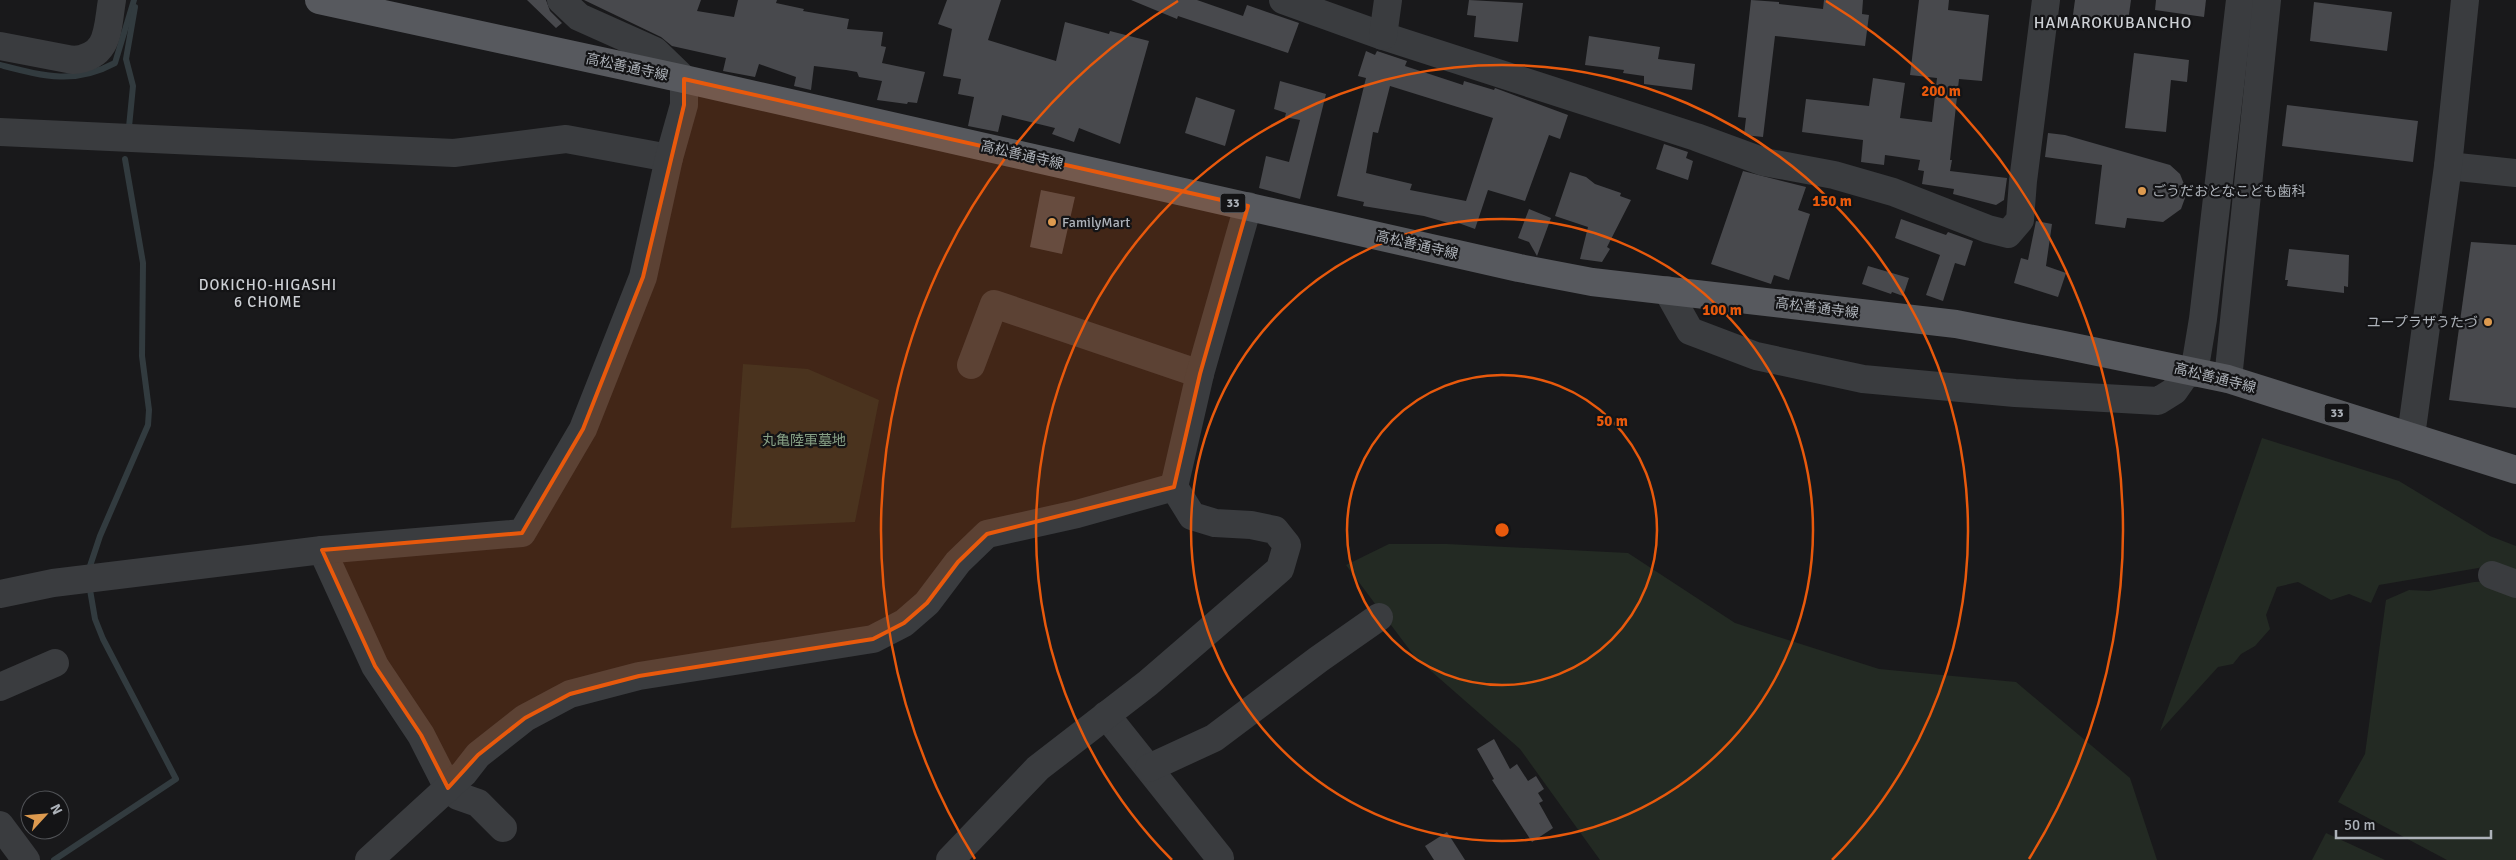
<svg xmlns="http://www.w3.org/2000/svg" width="2516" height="860" font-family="Signika,'Noto Sans JP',sans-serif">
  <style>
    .green { fill: #232a23 }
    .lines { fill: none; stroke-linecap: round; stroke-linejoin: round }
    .stream { stroke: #323b3f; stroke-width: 6 }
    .building { fill: #48494d; fill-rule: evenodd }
    .minor { stroke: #3a3c3f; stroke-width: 28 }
    .major { stroke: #57595e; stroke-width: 28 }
    .marked { fill: #e8590c; fill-opacity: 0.2; stroke: #e8590c; stroke-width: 4; stroke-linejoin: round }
    .ring { fill: none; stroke: #e8590c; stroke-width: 2.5 }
    .poi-dot { fill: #dd9a4f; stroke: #141416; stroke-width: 2 }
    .labels { text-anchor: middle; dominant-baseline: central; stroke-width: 4.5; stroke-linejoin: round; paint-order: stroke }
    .shield { fill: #141416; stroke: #7f8388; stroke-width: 1 }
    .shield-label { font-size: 12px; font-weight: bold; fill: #adb2b9 }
    .street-label { font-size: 14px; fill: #adb2b9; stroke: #141416 }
    .poi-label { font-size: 14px; fill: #adb2b9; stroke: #141416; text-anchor: start }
    .park-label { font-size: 14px; fill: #88a186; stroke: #141416 }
    .neighbourhood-label { font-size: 15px; letter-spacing: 1px; fill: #cdd0d5; stroke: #141416 }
    .quarter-label { font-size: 16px; letter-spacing: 1px; fill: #cdd0d5; stroke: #141416 }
    .centre { fill: #e8590c; stroke: #141416; stroke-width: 2.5 }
    .ring-label { font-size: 15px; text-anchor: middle; font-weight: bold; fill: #e8590c; stroke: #141416; stroke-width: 4.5; stroke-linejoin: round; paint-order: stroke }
  </style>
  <rect width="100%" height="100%" fill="#19191b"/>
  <g class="green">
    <polygon points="743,364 808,369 879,400 855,522 731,528"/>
    <polygon points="2262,438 2399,481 2490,536 2516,546 2516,575 2484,567 2379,585 2371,603 2349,594 2331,600 2298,582 2277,587 2266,615 2270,629 2255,646 2241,654 2233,664 2218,667 2160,731"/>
    <polygon points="1389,544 1447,544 1628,553 1735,623 1879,669 2016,682 2130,778 2157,860 1600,860 1520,749 1415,657 1346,565"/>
    <polygon points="2492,581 2516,589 2516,860 2447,860 2338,802 2365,754 2386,600 2409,590 2429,591 2474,582"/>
    <polygon points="2326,833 2385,860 2312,860"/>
  </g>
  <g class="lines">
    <g class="stream">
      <path d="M0,65C43,76 74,85 115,63L134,0"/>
      <polyline points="129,127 133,86 126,59 135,7"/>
      <polyline points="88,572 100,536 148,425 149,410 142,356 143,263 125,159"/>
      <polyline points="54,860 176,779 103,639 95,619 89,584"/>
    </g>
  </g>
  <g class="building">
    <polygon points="527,0 546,0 550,11 562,23 556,28"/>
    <polygon points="584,0 701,0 697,11 734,17 738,0 777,0 776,3 804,9 803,11 849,19 847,29 883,32 881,46 886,47 882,63 925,72 917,103 908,102 907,104 877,100 882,81 859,77 857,72 846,70 814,66 811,90 794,86 796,77 759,64 755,77 723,71 726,58 672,46 661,37"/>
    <polygon points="947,0 1001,0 988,40 1056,61 1065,22 1109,34 1110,31 1149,41 1120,144 1079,128 1074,142 1052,134 1055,128 1002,115 998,132 968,126 974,97 958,94 961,79 943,76 952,29 938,24"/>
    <polygon points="1131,0 1197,0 1243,16 1247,5 1299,23 1288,53 1178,16 1177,19"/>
    <polygon points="1469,0 1523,3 1518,42 1474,37 1476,16 1467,15"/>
    <polygon points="1751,0 1779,2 1779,4 1823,9 1824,0 1863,0 1862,14 1869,15 1865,46 1775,36 1763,137 1744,135 1746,118 1738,117"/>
    <polygon points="1919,0 1949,0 1948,10 1989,15 1982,81 1959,79 1950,160 1952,160 1950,171 2007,178 2004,200 1996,205 1953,194 1954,189 1922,184 1924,171 1918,170 1920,160 1885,155 1884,165 1861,162 1863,140 1802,132 1806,99 1869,106 1873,78 1905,83 1900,118 1932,122 1937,78 1910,75"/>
    <polygon points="2075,0 2131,0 2127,29 2072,22"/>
    <polygon points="2156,0 2206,0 2204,17 2155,10"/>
    <polygon points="2314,2 2392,12 2387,51 2310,41"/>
    <polygon points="1589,36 1660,47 1658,59 1695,64 1692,90 1644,84 1644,76 1623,73 1624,70 1585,65"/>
    <path d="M1366,51L1375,55L1377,51L1407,61L1405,66L1463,85L1464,81L1494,90L1495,88L1568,115L1560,139L1549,135L1525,201L1488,190L1475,229L1453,221L1452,224L1424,216L1363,206L1364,202L1337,196L1366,78L1358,76ZM1390,86L1493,118L1466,201L1410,190L1412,184L1366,173L1373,132L1378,133Z"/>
    <polygon points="2134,53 2189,60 2187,82 2171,80 2166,132 2125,128"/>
    <polygon points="1280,81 1326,94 1300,199 1259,188 1266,156 1289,162 1300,120 1285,117 1286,113 1274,109"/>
    <polygon points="1196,97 1235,110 1225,146 1185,133"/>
    <polygon points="2287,105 2418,121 2413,162 2282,146"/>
    <polygon points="2048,133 2065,135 2170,165 2180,174 2184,184 2185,198 2181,209 2163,222 2127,218 2125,228 2095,224 2102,165 2045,157"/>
    <polygon points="1664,144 1688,152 1686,158 1693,161 1688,180 1656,169"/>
    <polygon points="1743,171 1806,187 1798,210 1810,214 1789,280 1774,275 1771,284 1711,264"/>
    <polygon points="1570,172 1586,177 1595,184 1621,193 1620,196 1631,200 1607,247 1610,249 1602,262 1580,259 1588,227 1555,216"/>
    <polygon points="1041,190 1075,197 1062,254 1030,247"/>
    <polygon points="1529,209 1551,218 1537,256 1529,242 1518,238"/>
    <polygon points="1901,219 1946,235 1948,232 1973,241 1965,266 1955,263 1943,301 1926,295 1940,255 1895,238"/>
    <polygon points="2036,221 2052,224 2046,266 2066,273 2058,297 2014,283 2021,258 2028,260"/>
    <polygon points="2471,242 2516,245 2516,408 2449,400"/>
    <polygon points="2289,249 2349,255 2348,287 2344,286 2344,293 2287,286 2288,280 2285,280"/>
    <polygon points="1868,266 1909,278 1903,296 1892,292 1891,294 1862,284"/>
    <polygon points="1494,739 1510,769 1517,764 1528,781 1536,776 1544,789 1538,793 1543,801 1539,803 1553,828 1532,842 1492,780 1494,779 1477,749"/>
    <polygon points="1447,832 1465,860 1434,860 1425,846"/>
  </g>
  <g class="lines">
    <g class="minor">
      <polyline points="1283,0 1383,36 1696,137 1764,162 1834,175 1893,192 1988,229 2008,234 2020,220 2023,181 2046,0"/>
      <polyline points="1383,36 1388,0"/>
      <path d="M0,46L73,60C110,57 107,29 112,0"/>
      <polyline points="0,132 454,153 566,139 669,158"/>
      <polyline points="2448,166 2516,173"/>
      <polyline points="1667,290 1690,331 1756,356 1863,379 2015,393 2158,401 2174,391 2188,371"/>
      <polyline points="971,365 994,304 1200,374"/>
      <polyline points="2194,373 2203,319 2240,0"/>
      <polyline points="2228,379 2267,0"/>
      <polyline points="2411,436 2448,166 2465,0"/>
      <polyline points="322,550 375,666 421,735 448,788 458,796 478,803 503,828"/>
      <polyline points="2492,575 2516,584"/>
      <polyline points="0,594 53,583 322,550 522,533 583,429 643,277 669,158 684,105 684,79 655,51 579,17 561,0"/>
      <polyline points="0,687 55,663"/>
      <polyline points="1106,715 1220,858"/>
      <polyline points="1149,768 1214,738 1319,659 1379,617"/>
      <polyline points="0,825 26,860"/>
      <polyline points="369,860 464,773 478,755 525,718 570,694 639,676 873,639 904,623 927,603 958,562 987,534 1077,514 1174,487"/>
      <polyline points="950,860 1038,768 1148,683 1280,569 1287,545 1275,530 1251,525 1215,523 1192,516 1174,487 1200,374 1248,206"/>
    </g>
    <polyline class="major" points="319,0 684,79 1519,268 1592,282 1956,324 2059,344 2228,379 2516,470"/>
  </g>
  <path class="marked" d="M684,79L1248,206L1200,374L1174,487L987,534L958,562L927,603L904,623L873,639L639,676L570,694L525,718L478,755L448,788L421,735L375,666L322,550L522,533L583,429L643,277L684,105Z"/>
  <g class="ring">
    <circle cx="1502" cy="530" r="155"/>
    <circle cx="1502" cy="530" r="311"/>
    <path d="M1172 860A466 466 0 1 1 1832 860"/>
    <path d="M975 859A621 621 0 0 1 1178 1M1826 1A621 621 0 0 1 2029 859"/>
  </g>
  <g class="poi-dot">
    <circle cx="2142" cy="191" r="5"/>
    <circle cx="1052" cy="222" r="5"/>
    <circle cx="2488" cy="322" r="5"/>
  </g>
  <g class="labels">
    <g class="shield">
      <rect x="1220.5" y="193.5" width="25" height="19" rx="4"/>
      <rect x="2324.5" y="403.5" width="25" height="19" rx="4"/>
    </g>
    <g class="shield-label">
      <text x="1233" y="203">33</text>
      <text x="2337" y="413">33</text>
    </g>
    <g class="street-label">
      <text transform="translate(627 67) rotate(12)">高松善通寺線</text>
      <text transform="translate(1022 155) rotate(13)">高松善通寺線</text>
      <text transform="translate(1417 245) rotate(13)">高松善通寺線</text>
      <text transform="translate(1817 308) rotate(7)">高松善通寺線</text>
      <text transform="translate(2215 378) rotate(14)">高松善通寺線</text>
    </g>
    <g class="poi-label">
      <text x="2152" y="191">ごうだおとなこども歯科</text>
      <text x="1062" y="222">FamilyMart</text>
      <text x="2478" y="322" text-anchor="end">ユープラザうたづ</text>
    </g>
    <g class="park-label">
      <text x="804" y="440">丸亀陸軍墓地</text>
    </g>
    <g class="neighbourhood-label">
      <text x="268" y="285">DOKICHO-HIGASHI<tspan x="268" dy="17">6 CHOME</tspan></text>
    </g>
    <g class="quarter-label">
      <text x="2113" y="23">HAMAROKUBANCHO</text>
    </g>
  </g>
  <circle cx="1502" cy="530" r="8" class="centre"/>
  <g class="ring-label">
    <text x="1941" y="96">200 m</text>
    <text x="1832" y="206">150 m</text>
    <text x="1722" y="315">100 m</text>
    <text x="1612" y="426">50 m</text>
  </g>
  <g transform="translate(45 815) rotate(64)"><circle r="24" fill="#141416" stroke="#515357"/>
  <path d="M0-4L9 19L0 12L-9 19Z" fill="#dd9a4f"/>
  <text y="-8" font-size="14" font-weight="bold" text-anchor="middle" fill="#adb2b9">N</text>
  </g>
  <path d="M2336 830v8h155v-8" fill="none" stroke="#adb2b9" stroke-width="2.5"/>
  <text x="2344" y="830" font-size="15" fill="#adb2b9" stroke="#141416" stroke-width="4" paint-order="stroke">50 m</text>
</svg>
